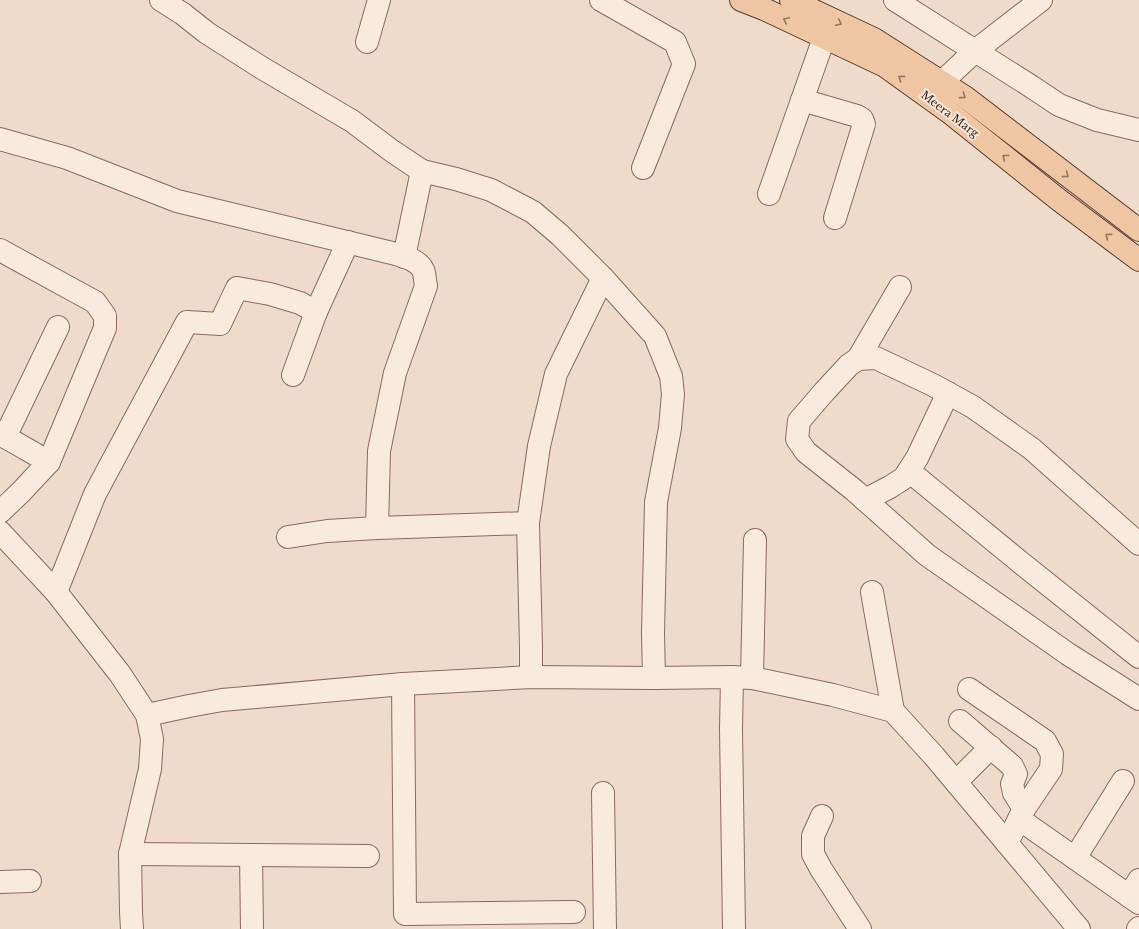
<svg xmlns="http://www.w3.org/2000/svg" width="1139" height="929" font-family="'Libre Baskerville',serif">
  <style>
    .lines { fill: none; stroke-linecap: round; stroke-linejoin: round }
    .minor-casing { stroke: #8a6b5e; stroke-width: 24 }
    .major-casing { stroke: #583b32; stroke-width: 24 }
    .minor { stroke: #f8eadc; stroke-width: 22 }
    .major { stroke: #eec6a3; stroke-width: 22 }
    .oneway { stroke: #947762 }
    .labels { text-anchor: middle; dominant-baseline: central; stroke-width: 4; stroke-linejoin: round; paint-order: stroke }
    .street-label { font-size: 11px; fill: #3b2821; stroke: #f5e6d9 }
  </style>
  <rect width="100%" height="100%" fill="#eedbc9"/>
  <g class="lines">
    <g class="minor-casing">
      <g id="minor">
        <polyline points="161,0 183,14 207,33 262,68 352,121 392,151 422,171 404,257"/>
        <polyline points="601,0 675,42 684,64 643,168"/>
        <polyline points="895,0 1032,87 1059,105 1097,120 1139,130"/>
        <polyline points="367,42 379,0"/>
        <polyline points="942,82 975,51 1041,0"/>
        <polyline points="802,100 857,116 862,119 864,124 835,218"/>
        <path d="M0,139L67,158L177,201L392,253C403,256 421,260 424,273C425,277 425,282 426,286L395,373L379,451L377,528"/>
        <polyline points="422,171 456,179 491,190 533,212 560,235 603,278 655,336 671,376 673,394 670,428 656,502 653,633 654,678"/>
        <polyline points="769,194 824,38"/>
        <polyline points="0,250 95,302 105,316 105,328 49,462 21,492 0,512"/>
        <polyline points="858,359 900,287"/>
        <polyline points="293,375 316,312 348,242"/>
        <polyline points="0,434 49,462"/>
        <polyline points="5,437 58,327"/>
        <polyline points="909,471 1020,562 1139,657"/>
        <polyline points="865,500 890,487 904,478 917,458 948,393"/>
        <polyline points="0,532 56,592 120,674 147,715 152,739 150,769 130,854 131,912 132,929"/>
        <polyline points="288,537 327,531 377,528 528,523"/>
        <polyline points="1139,544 1032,449 973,407 933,385 876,358 858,359 849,365 824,392 799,421 797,439 806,452 854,490 927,555 1068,654 1139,699"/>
        <polyline points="56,592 95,494 187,322 220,324 237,288 270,294 300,303 316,312"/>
        <polyline points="872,592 893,711"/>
        <polyline points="531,677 531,647 528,523 539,446 556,374 603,278"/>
        <polyline points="732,677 731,729 734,929"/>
        <polyline points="752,678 755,540"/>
        <polyline points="403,684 405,914 574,912"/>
        <polyline points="969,689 1045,741 1052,754 1051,769 1024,809 1007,843"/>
        <polyline points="147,715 189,706 222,700 403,684 531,677 654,678 732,677 752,678 833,695 893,711 934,756 1079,929"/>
        <polyline points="960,721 1012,766 1016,774 1012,784 1014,793 1024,809"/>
        <polyline points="956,782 991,747"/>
        <polyline points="603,793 605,929"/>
        <polyline points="822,816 813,836 813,854 821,869 860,929"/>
        <polyline points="1019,819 1139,903"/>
        <polyline points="130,854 368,856"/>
        <polyline points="251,855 252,929"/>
        <polyline points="1075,858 1123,781"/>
        <polyline points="0,882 30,881"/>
        <polyline points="1129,896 1139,880"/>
        <polyline points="1138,929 1139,928"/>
      </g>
    </g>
    <g class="major-casing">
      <g id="major">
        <polyline points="741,0 764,9 885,66 949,112 1059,200 1139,260"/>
        <polyline points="791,0 874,39 965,97 1139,230"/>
      </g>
    </g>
    <use href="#minor" class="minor"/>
    <use href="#major" class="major"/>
  </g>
  <defs><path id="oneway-chevron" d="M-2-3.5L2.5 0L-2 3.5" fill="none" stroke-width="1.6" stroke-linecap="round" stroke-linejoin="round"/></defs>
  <g class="oneway">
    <use href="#oneway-chevron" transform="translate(786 20) rotate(-155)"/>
    <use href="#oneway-chevron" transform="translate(839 23) rotate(25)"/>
    <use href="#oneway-chevron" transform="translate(901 78) rotate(-144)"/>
    <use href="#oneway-chevron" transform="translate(963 96) rotate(34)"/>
    <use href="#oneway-chevron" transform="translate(1005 157) rotate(-141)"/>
    <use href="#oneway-chevron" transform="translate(1066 175) rotate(37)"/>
    <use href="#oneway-chevron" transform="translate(1108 236) rotate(-143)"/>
  </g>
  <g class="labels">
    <g class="street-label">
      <text transform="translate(950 114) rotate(37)">Meera Marg</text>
    </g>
  </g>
</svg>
